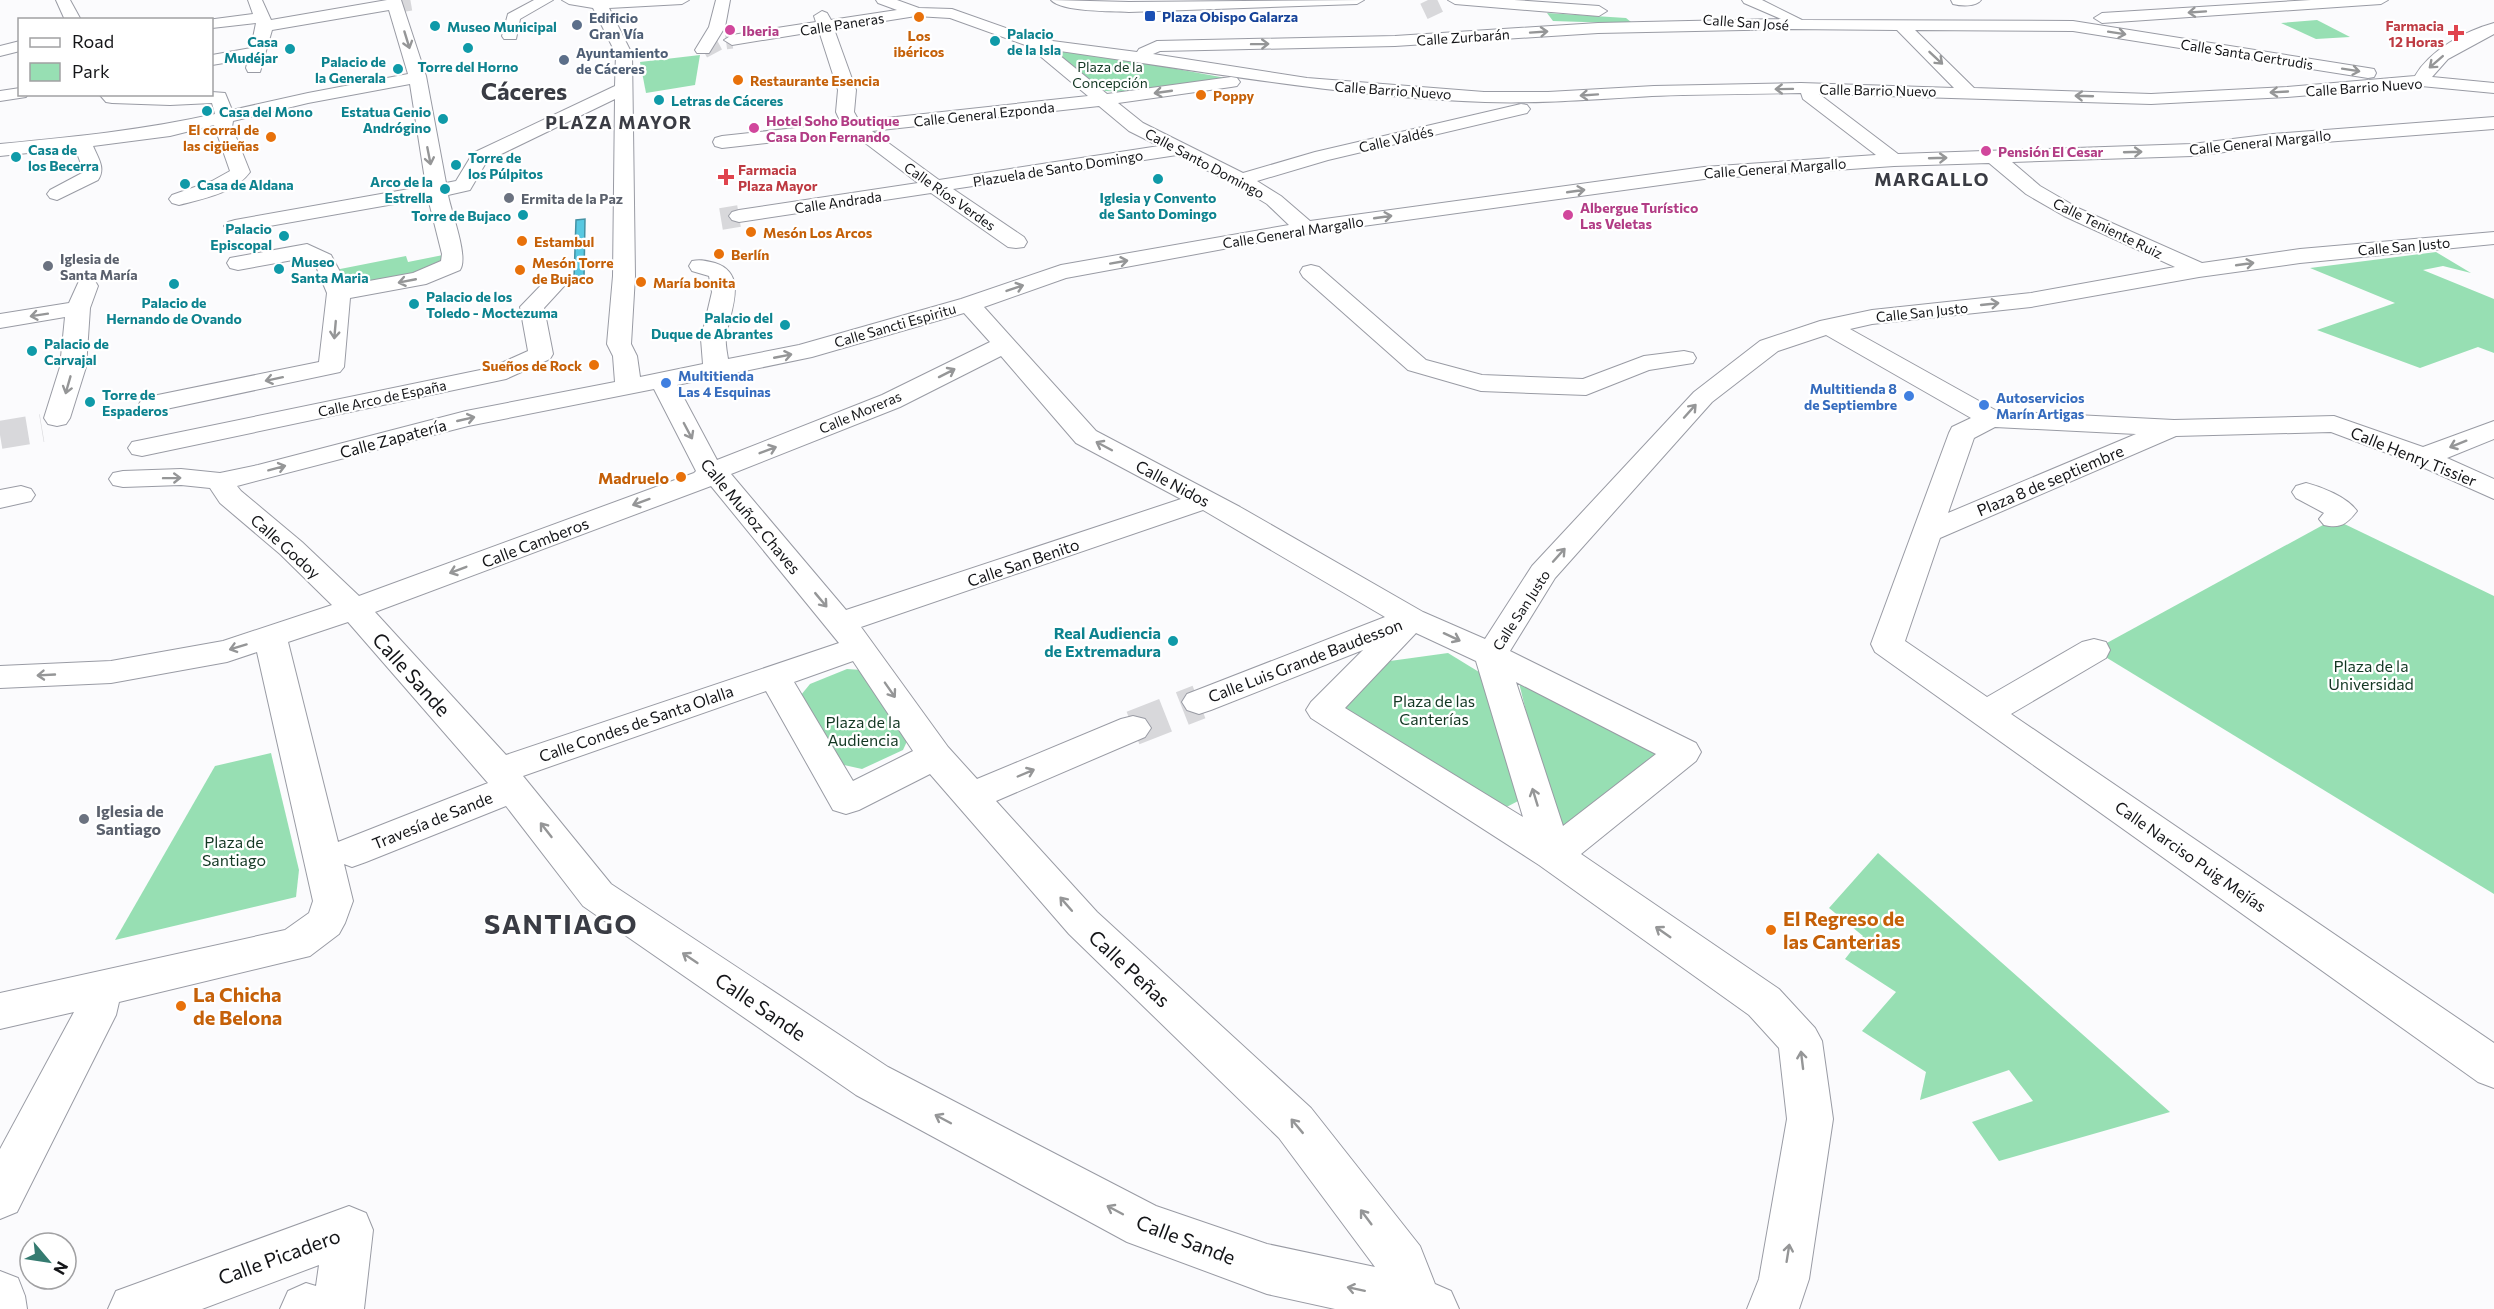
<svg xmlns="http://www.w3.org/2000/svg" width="2494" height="1309" font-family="Commissioner,sans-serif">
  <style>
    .green { fill: #97dfb3 }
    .water { fill: #58c8e1; stroke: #4492a5; stroke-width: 1.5 }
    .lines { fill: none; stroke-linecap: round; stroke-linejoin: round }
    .minor-tunnel-far3 { stroke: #d8d8db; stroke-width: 17; stroke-dasharray: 17 8; stroke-linecap: butt }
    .minor-tunnel-far2 { stroke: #d8d8db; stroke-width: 22; stroke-dasharray: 22 10; stroke-linecap: butt }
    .minor-tunnel-far1 { stroke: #d8d8db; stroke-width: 28; stroke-dasharray: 28 14; stroke-linecap: butt }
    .minor-tunnel { stroke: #d8d8db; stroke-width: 35; stroke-dasharray: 35 18; stroke-linecap: butt }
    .minor-casing { stroke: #999ba4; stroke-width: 2 }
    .minor { fill: #fff; fill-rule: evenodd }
    .oneway { stroke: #959697 }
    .transit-dot { fill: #1a4fb4; stroke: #fff; stroke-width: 2 }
    .food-dot { fill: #e8710a; stroke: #fff; stroke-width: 2 }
    .service-dot { fill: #5c6f8a; stroke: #fff; stroke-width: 2 }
    .culture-dot { fill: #0f9aa8; stroke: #fff; stroke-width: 2 }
    .hotel-dot { fill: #d1479c; stroke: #fff; stroke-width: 2 }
    .health-dot { fill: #e0444e; stroke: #fff; stroke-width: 2 }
    .worship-dot { fill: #6b7280; stroke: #fff; stroke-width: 2 }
    .shop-dot { fill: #3f7fe0; stroke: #fff; stroke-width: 2 }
    .labels { text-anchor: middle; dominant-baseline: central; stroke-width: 4.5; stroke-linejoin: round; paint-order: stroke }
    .far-transit-label { font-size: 14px; font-weight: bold; fill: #164399; stroke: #fff; text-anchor: start }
    .far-service-label { font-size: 14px; font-weight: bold; fill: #4e5e75; stroke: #fff; text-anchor: start }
    .far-street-label { font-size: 14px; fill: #141518; stroke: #fff }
    .far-health-label { font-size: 14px; font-weight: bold; fill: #be3a42; stroke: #fff; text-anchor: end }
    .far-culture-label { font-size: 14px; font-weight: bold; fill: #0d838f; stroke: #fff; text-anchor: start }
    .far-hotel-label { font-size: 14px; font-weight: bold; fill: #b23c85; stroke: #fff; text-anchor: start }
    .far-food-label { font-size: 14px; font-weight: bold; fill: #c56008; stroke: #fff; text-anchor: start }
    .far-park-label { font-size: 14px; fill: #133723; stroke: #fff }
    .far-worship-label { font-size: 14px; font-weight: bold; fill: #5b616d; stroke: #fff; text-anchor: start }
    .far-shop-label { font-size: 14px; font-weight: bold; fill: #366cbe; stroke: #fff; text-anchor: start }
    .street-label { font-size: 16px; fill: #141518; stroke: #fff }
    .food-label { font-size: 16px; font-weight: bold; fill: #c56008; stroke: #fff; text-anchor: end }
    .culture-label { font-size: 16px; font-weight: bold; fill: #0d838f; stroke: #fff; text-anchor: end }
    .park-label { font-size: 16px; fill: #133723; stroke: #fff }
    .worship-label { font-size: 16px; font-weight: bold; fill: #5b616d; stroke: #fff; text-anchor: start }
    .far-district-label { font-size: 18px; font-weight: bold; letter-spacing: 1.5px; fill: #3a3c44; stroke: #fff }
    .near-street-label { font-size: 20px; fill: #141518; stroke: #fff }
    .near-food-label { font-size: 20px; font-weight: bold; fill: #c56008; stroke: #fff; text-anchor: start }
    .far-town-label { font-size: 24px; font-weight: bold; fill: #3a3c44; stroke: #fff }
    .near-district-label { font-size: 27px; font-weight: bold; letter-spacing: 1.5px; fill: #3a3c44; stroke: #fff }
  </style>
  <rect width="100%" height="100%" fill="#fbfbfd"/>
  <g class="green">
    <polygon points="1547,13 1626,18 1631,22 1645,24 1553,21"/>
    <polygon points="2317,20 2350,37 2316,39 2281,23"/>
    <polygon points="1034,43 1237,80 1123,92 1105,91"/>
    <polygon points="700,55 695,85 646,93 640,62"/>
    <polygon points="2436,252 2471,273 2443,266 2423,270 2494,299 2494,353 2478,347 2420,368 2317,330 2395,303 2310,268"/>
    <polygon points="443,255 440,271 339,293 330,271 406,256 408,262"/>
    <polygon points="2334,519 2494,596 2494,894 2094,650"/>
    <polygon points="1448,653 1479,672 1522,799 1495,813 1342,713 1348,698 1390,661"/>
    <polygon points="847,669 862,670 909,737 903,750 862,769 844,765 801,695 810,684"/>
    <polygon points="1517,675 1665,751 1558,840"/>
    <polygon points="271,753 299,870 296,897 115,940 215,766"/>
    <polygon points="1878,853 2170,1112 1999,1161 1972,1122 2033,1101 2009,1070 1920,1100 1926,1072 1862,1031 1896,992 1845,959 1863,936 1829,908"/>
  </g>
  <polygon class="water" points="585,219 584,278 574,279 576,220"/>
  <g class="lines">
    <g class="minor-tunnel-far3">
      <polyline points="1428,0 1437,19"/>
      <polyline points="394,5 411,2"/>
      <polyline points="703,50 718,42 732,40"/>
    </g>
    <polyline class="minor-tunnel-far2" points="721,219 739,216"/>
    <polyline class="minor-tunnel-far1" points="0,435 42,428"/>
    <polyline class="minor-tunnel" points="1133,728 1199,702"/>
    <g class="minor-casing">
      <g id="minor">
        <polygon points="56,0 70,0 81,20 65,20"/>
        <path d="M248,0H262L271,20L387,0H401L426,76L446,183L456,181L473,153L615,86L616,54L593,8L569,4L562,0H689L682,4L609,8L632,54L635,276L631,344L637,356L640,377L703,364L701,339L712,292L709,276L692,271L689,266L692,261C701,259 706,261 715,263C749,274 730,311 726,336C725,344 727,352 728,359L799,345L961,299L1061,265L1289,225L1267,204L1234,184L1177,155L953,189L1024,237L1027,242L1024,247L1016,248L1008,247L931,193L739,222L732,220L729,216L732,212L739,210L918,183L852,133L722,148L715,146L713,142L715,138L722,136L841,123L836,112L838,90L819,31L732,45L724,40L732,35L816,22L814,16L822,11L827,13L831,20L897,10L878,3L876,0H897L919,8L952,9L1037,39L1137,52L1139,49L1157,41L1395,36L1598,23L1781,19L1744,3L1742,0H1762L1802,20L2073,21L2368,68L2374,69L2376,73L2374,77L2368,78L2073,31L1915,30L1974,88L2151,94L2287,87L2415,76C2430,50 2465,31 2494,23V34L2448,59L2432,77L2494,83V93L2421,86L2287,97L2151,104L1819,94L1898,154L2192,144L2273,134L2494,117V129L2273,146L2192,156L2012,162L2040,186L2078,208L2202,263L2300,249L2494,232V244L2300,263L2199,277L2031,307L1872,324L1850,329L1997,411L2174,420L2334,416L2423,447L2494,421V439L2447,458L2494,479V499L2411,462L2331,432L2176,436L1940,538L1905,641L1987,697L2082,642L2094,639L2106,642L2110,650L2106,658L2011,714L2494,1043V1088L2478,1082L1875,652L1871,644L1949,433L1952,427L1971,418L1826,335L1778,351L1712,402L1555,578L1510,651L1696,743L1701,752L1696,761L1581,854L1779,989L1815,1028L1822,1041L1833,1119L1809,1279L1799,1309H1747L1759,1279L1787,1119L1779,1048L1749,1015L1539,865L1311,718L1306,710L1311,702L1363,650L1211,710L1199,714L1187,710L1182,702L1187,694L1385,617L1203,510L861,627L948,747L977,779L1121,719L1133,716L1145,719L1151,728L1145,737L996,801L1097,912L1311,1108L1420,1246L1435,1284L1451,1291L1459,1309H1335L1267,1294L1127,1242L856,1095L583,906L506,806L366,862L352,867L344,864L353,901L345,923L339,934L310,956L119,1002L116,1015L17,1212L0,1219V1149L74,1012L0,1029V993L285,930L309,913L313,901L257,652L227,662L111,683L0,688V666L111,661L223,641L332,605L280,554L220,503L210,488L181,485L123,487L113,485L109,479L113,473L123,471L181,469L220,473L258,465L466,411L615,382L613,356L607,344L613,276L615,99L487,161L470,190L448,195C451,212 469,257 460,270L426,284L350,298L344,367L340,372L152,412L143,410L139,404L143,398L319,362L327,293L315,264L304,258L238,270L230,268L227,263L230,258L307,244L331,255L347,285L413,273L441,261L442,254L428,198L235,232L228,230L224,226L228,222L235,220L426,186L410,84L308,103L233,121L232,127L250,172C235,193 202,199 179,205L172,203L169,199L172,195L212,181L230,171L214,125L170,136L93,146C98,158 106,168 98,180L57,200L50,198L47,194L50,190L82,173L83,169L75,148L0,156V144C72,137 144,130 215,114L212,103L170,105L112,103L106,102L99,94H212V92L225,93L232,110L308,93L408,74L389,10L272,30L260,72H248L246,68L248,59L212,65V55L251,48L256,23L212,28V20H207L253,14ZM916,16L950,18L1028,46L1088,96L859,121L854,112L856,90L834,29ZM1789,29L1897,30L1954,88L1801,83L1654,86L1548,92H1484L1307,78L1153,54L1160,51L1395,46L1598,33ZM1053,50C1197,70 1340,97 1485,102C1540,104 1596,99 1652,96C1702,94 1752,94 1801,93L1803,99L1876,155L1704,167L1310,221L1281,196L1257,181L1328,160L1527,113L1530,109L1527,105L1521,104L1315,152L1243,173L1143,123L1118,103L1231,87L1237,86L1240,82L1237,78L1231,77L1107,94ZM1099,106L1129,131L1159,146L939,180L872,131ZM1989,163L2026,194L2064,216L2175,267L2031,293L1872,310L1820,321L1760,341L1694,392L1532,566L1485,639L1423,612L1240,507L1096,431L984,307L1066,278L1305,234L1704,179L1894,166ZM964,313L990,342L882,395L717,460L677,385L812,357ZM1001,356L1076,443L1181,499L846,610L731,474L900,407ZM654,389L696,471L694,473L359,596L302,542L241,491L237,486L468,426ZM1995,427L2136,434L1948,513L1974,438ZM711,486L839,643L506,755L375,612ZM348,622L488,783L338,842L288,642ZM1416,633L1476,661L1523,817L1345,708ZM853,661L913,751L853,781L794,682ZM1516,682L1656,754L1563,826ZM766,691L833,810L846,814L859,810L930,774L1069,934L1279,1138L1375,1267L1267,1244L1156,1206L888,1067L611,884L523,776Z"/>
        <polygon points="534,0 553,0 520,19 516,39 504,39 502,36 508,14"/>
        <polygon points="716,0 730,0 725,27 709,53 697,53 695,50 709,27"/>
        <path d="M1051,0L1129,2L1364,0L1357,4L1129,12C1111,11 1062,12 1051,0Z"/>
        <polygon points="1448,0 1514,0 1599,6 1607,11 1599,16 1455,4"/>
        <path d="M1951,0H1981C1976,7 1961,6 1953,4Z"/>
        <polygon points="2311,0 2388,0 2381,4 2102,23 2094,18 2102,13"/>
        <polygon points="20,41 20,51 0,56 0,46"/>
        <polygon points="20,88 20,94 28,94 26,97 0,101 0,91"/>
        <polygon points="1311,265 1319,267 1426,360 1482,375 1583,379 1644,356 1684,351 1693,353 1696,358 1693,363 1649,370 1586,395 1481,391 1408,370 1303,277 1300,272 1303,267"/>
        <polygon points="555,277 563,279 566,284 544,308 553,354 550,359 506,379 142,456 132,454 128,448 132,442 142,440 490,368 528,351 520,307 547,279"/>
        <polygon points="87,279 95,281 98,286 90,308 86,367 70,418 66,424 57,426 48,424 44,418 60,367 65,317 0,328 0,314 69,303 79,281"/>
        <path d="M2306,483C2322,487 2347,497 2357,511C2347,524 2340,529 2324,525L2319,519L2324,513L2296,498L2292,492L2296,486Z"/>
        <polygon points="21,486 31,489 35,495 31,501 0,508 0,490"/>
        <polygon points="349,1206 366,1213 373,1230 364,1309 280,1309 288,1291 306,1283 316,1286 319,1265 202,1309 108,1309 116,1291"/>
        <polygon points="0,1271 18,1278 25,1296 27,1309 0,1309"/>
      </g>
    </g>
    <use href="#minor" class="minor"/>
  </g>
  <defs><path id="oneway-shaft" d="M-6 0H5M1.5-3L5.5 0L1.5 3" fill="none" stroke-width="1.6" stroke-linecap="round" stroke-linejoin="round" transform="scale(1.5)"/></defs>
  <g class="oneway">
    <use href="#oneway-shaft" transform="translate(2197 12) rotate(176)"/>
    <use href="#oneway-shaft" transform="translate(1539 32) rotate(-4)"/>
    <use href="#oneway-shaft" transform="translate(2117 33) rotate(9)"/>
    <use href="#oneway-shaft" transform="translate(407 40) rotate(73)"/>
    <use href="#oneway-shaft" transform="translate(1260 44) rotate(-1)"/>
    <use href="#oneway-shaft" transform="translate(1936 58) rotate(43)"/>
    <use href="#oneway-shaft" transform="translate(2436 62) rotate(139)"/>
    <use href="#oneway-shaft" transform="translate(2351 70) rotate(9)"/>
    <use href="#oneway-shaft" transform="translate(1784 89) rotate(179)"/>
    <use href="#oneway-shaft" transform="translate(1163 92) rotate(172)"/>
    <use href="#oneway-shaft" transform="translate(2279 92) rotate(177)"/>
    <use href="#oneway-shaft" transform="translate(1589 95) rotate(176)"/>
    <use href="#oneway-shaft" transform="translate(2084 96) rotate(-178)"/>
    <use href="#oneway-shaft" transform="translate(2133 152) rotate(-2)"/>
    <use href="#oneway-shaft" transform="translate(429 156) rotate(79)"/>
    <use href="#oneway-shaft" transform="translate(1938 158) rotate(-2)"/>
    <use href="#oneway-shaft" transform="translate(1576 191) rotate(-8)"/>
    <use href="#oneway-shaft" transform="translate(1383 217) rotate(-8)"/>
    <use href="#oneway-shaft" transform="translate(1119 262) rotate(-10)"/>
    <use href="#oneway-shaft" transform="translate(2245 264) rotate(-8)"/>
    <use href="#oneway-shaft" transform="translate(407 281) rotate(169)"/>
    <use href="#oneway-shaft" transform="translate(1015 288) rotate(-19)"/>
    <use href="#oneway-shaft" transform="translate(1990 304) rotate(-6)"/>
    <use href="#oneway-shaft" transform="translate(39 315) rotate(171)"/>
    <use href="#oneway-shaft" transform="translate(335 330) rotate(95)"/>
    <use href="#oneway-shaft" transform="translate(783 356) rotate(-11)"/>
    <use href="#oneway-shaft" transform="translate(947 373) rotate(-27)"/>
    <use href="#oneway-shaft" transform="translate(274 379) rotate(168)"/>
    <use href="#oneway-shaft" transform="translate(68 385) rotate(106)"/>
    <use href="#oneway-shaft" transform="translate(1690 411) rotate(-48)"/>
    <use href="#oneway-shaft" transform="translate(466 419) rotate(-13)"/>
    <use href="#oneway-shaft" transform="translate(688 431) rotate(62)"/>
    <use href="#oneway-shaft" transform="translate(2458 444) rotate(158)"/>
    <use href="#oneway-shaft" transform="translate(1104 446) rotate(-152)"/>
    <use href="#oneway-shaft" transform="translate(768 450) rotate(-21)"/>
    <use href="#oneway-shaft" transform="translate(277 468) rotate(-15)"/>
    <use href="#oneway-shaft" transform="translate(172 478) rotate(-1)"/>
    <use href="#oneway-shaft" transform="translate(641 502) rotate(160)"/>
    <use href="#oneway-shaft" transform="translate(1559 555) rotate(-48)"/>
    <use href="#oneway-shaft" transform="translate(458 570) rotate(159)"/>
    <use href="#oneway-shaft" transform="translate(821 600) rotate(50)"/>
    <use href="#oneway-shaft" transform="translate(1452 637) rotate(25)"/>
    <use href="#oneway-shaft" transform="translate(238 647) rotate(163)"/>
    <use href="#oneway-shaft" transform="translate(46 675) rotate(177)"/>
    <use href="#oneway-shaft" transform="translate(890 690) rotate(55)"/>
    <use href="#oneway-shaft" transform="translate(1026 773) rotate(-23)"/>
    <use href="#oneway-shaft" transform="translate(1535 797) rotate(-107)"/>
    <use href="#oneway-shaft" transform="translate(546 830) rotate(-128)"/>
    <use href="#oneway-shaft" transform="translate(1066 904) rotate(-131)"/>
    <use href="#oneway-shaft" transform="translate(1663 932) rotate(-145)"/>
    <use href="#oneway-shaft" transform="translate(690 958) rotate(-146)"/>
    <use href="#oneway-shaft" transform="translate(1802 1060) rotate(-97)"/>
    <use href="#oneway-shaft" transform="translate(943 1119) rotate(-152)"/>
    <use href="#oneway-shaft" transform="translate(1297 1126) rotate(-130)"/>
    <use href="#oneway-shaft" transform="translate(1115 1210) rotate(-152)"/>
    <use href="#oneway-shaft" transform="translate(1366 1217) rotate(-127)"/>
    <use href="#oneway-shaft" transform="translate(1788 1253) rotate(-81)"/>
    <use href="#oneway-shaft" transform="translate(1356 1289) rotate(-168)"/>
  </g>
  <rect class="transit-dot" x="1144" y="10" width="12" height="12" rx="3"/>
  <g class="food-dot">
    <circle cx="919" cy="17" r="6"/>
    <circle cx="738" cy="80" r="6"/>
    <circle cx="1201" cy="95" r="6"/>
    <circle cx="271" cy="137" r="6"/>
    <circle cx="751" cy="232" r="6"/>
    <circle cx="522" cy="241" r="6"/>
    <circle cx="719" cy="254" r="6"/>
    <circle cx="520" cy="270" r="6"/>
    <circle cx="641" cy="282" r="6"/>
    <circle cx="594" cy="365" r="6"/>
    <circle cx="681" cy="477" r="6"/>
    <circle cx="1771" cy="930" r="6"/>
    <circle cx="181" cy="1006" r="6"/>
  </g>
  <g class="service-dot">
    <circle cx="577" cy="25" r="6"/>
    <circle cx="564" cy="60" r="6"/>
  </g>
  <g class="culture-dot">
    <circle cx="435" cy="26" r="6"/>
    <circle cx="995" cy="41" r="6"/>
    <circle cx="468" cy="48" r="6"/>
    <circle cx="290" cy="49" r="6"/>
    <circle cx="398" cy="69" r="6"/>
    <circle cx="659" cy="100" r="6"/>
    <circle cx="207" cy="111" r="6"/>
    <circle cx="443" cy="119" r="6"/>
    <circle cx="16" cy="157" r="6"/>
    <circle cx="456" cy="165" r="6"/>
    <circle cx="1158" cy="179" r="6"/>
    <circle cx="185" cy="184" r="6"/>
    <circle cx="445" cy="189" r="6"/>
    <circle cx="523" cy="215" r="6"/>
    <circle cx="284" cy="236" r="6"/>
    <circle cx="279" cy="269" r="6"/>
    <circle cx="174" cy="284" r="6"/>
    <circle cx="414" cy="304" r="6"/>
    <circle cx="785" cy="325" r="6"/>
    <circle cx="32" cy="351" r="6"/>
    <circle cx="90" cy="402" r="6"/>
    <circle cx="1173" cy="641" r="6"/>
  </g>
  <g class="hotel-dot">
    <circle cx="730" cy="30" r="6"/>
    <circle cx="754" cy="128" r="6"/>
    <circle cx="1986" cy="151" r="6"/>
    <circle cx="1568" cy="215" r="6"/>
  </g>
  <g class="health-dot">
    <path d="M2453 24h6v6h6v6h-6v6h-6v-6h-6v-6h6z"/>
    <path d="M723 168h6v6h6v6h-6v6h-6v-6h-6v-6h6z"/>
  </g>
  <g class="worship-dot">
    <circle cx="509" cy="198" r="6"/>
    <circle cx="48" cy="266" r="6"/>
    <circle cx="84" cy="819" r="6"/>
  </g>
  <g class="shop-dot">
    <circle cx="666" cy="383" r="6"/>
    <circle cx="1909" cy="396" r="6"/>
    <circle cx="1984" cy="405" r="6"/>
  </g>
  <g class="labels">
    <g class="far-transit-label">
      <text x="1162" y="16">Plaza Obispo Galarza</text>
    </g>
    <g class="far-service-label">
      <text x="589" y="17">Edificio<tspan x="589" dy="16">Gran Vía</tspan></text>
      <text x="576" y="52">Ayuntamiento<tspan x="576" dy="16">de Cáceres</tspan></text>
    </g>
    <g class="far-street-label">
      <text transform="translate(1746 22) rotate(4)">Calle San José</text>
      <text transform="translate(842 24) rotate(-9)">Calle Paneras</text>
      <text transform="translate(1463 37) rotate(-4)">Calle Zurbarán</text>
      <text transform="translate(2247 54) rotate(9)">Calle Santa Gertrudis</text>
      <text transform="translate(2364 87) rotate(-4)">Calle Barrio Nuevo</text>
      <text transform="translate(1393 90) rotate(4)">Calle Barrio Nuevo</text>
      <text transform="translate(1878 90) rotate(1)">Calle Barrio Nuevo</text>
      <text transform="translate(984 114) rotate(-6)">Calle General Ezponda</text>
      <text transform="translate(1396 139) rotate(-13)">Calle Valdés</text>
      <text transform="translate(2260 142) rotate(-6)">Calle General Margallo</text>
      <text transform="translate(1205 163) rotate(28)">Calle Santo Domingo</text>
      <text transform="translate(1058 168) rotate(-9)">Plazuela de Santo Domingo</text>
      <text transform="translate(1775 168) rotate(-4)">Calle General Margallo</text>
      <text transform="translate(950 196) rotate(35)">Calle Ríos Verdes</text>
      <text transform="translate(838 202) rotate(-8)">Calle Andrada</text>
      <text transform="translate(2108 228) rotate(26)">Calle Teniente Ruiz</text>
      <text transform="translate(1293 232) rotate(-9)">Calle General Margallo</text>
      <text transform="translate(2404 246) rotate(-5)">Calle San Justo</text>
      <text transform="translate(1922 312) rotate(-6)">Calle San Justo</text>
      <text transform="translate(895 325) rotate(-16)">Calle Sancti Espiritu</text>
      <text transform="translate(382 398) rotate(-12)">Calle Arco de España</text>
      <text transform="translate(860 412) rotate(-23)">Calle Moreras</text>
      <text transform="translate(1521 610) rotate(-57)">Calle San Justo</text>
    </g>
    <g class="far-health-label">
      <text x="2444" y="25">Farmacia<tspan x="2444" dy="16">12 Horas</tspan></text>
      <text x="738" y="169" text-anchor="start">Farmacia<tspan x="738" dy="16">Plaza Mayor</tspan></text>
    </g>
    <g class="far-culture-label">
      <text x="447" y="26">Museo Municipal</text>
      <text x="1007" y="33">Palacio<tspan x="1007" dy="16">de la Isla</tspan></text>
      <text x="278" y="41" text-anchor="end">Casa<tspan x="278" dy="16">Mudéjar</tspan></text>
      <text x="386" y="61" text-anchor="end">Palacio de<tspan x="386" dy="16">la Generala</tspan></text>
      <text x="468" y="66" text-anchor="middle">Torre del Horno</text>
      <text x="671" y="100">Letras de Cáceres</text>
      <text x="219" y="111">Casa del Mono</text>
      <text x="431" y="111" text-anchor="end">Estatua Genio<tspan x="431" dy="16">Andrógino</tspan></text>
      <text x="28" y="149">Casa de<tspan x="28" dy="16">los Becerra</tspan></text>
      <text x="468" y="157">Torre de<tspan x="468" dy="16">los Púlpitos</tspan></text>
      <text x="433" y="181" text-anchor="end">Arco de la<tspan x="433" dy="16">Estrella</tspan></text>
      <text x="197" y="184">Casa de Aldana</text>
      <text x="1158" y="197" text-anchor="middle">Iglesia y Convento<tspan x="1158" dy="16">de Santo Domingo</tspan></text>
      <text x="511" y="215" text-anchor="end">Torre de Bujaco</text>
      <text x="272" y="228" text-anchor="end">Palacio<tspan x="272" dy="16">Episcopal</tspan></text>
      <text x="291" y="261">Museo<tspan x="291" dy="16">Santa Maria</tspan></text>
      <text x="426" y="296">Palacio de los<tspan x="426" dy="16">Toledo - Moctezuma</tspan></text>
      <text x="174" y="302" text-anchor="middle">Palacio de<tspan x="174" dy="16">Hernando de Ovando</tspan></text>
      <text x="773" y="317" text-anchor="end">Palacio del<tspan x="773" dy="16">Duque de Abrantes</tspan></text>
      <text x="44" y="343">Palacio de<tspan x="44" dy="16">Carvajal</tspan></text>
      <text x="102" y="394">Torre de<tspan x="102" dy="16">Espaderos</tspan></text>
    </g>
    <g class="far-hotel-label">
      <text x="742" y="30">Iberia</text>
      <text x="766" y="120">Hotel Soho Boutique<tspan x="766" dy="16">Casa Don Fernando</tspan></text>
      <text x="1998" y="151">Pensión El Cesar</text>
      <text x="1580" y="207">Albergue Turístico<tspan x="1580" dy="16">Las Veletas</tspan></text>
    </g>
    <g class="far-food-label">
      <text x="919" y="35" text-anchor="middle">Los<tspan x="919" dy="16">ibéricos</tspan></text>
      <text x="750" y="80">Restaurante Esencia</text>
      <text x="1213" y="95">Poppy</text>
      <text x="259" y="129" text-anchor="end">El corral de<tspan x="259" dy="16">las cigüeñas</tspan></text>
      <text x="763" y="232">Mesón Los Arcos</text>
      <text x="534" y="241">Estambul</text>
      <text x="731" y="254">Berlín</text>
      <text x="532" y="262">Mesón Torre<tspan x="532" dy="16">de Bujaco</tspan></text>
      <text x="653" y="282">María bonita</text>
      <text x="582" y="365" text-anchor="end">Sueños de Rock</text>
    </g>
    <g class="far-park-label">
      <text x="1110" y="66">Plaza de la<tspan x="1110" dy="16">Concepción</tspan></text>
    </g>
    <g class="far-worship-label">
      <text x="521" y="198">Ermita de la Paz</text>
      <text x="60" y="258">Iglesia de<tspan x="60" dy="16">Santa María</tspan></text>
    </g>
    <g class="far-shop-label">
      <text x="678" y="375">Multitienda<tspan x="678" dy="16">Las 4 Esquinas</tspan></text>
      <text x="1897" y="388" text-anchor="end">Multitienda 8<tspan x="1897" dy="16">de Septiembre</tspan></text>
      <text x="1996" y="397">Autoservicios<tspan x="1996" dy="16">Marín Artigas</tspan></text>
    </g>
    <g class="street-label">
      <text transform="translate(393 438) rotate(-15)">Calle Zapatería</text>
      <text transform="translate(2414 456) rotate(22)">Calle Henry Tissier</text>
      <text transform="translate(2050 480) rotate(-23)">Plaza 8 de septiembre</text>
      <text transform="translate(1173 483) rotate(28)">Calle Nidos</text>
      <text transform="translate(751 516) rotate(50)">Calle Muñoz Chaves</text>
      <text transform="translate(535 542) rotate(-21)">Calle Camberos</text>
      <text transform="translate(286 546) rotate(42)">Calle Godoy</text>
      <text transform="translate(1023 562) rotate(-19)">Calle San Benito</text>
      <text transform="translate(1305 660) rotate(-21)">Calle Luis Grande Baudesson</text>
      <text transform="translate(636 723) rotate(-19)">Calle Condes de Santa Olalla</text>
      <text transform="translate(432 820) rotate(-22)">Travesía de Sande</text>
      <text transform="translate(2191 856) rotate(35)">Calle Narciso Puig Mejías</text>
    </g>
    <g class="food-label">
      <text x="669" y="477">Madruelo</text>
    </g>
    <g class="culture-label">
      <text x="1161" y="632">Real Audiencia<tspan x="1161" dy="18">de Extremadura</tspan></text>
    </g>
    <g class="park-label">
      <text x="2371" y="665">Plaza de la<tspan x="2371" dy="18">Universidad</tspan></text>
      <text x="1434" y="700">Plaza de las<tspan x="1434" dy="18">Canterías</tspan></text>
      <text x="863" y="721">Plaza de la<tspan x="863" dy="18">Audiencia</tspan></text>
      <text x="234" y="841">Plaza de<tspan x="234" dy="18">Santiago</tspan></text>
    </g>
    <g class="worship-label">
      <text x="96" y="810">Iglesia de<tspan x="96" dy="18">Santiago</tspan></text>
    </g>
    <g class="far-district-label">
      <text x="619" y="122">PLAZA MAYOR</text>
      <text x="1932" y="179">MARGALLO</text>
    </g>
    <g class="near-street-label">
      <text transform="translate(412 674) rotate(48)">Calle Sande</text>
      <text transform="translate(1130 968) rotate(43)">Calle Peñas</text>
      <text transform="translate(761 1006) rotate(34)">Calle Sande</text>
      <text transform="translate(1186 1239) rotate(21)">Calle Sande</text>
      <text transform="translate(279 1256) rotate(-20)">Calle Picadero</text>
    </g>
    <g class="near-food-label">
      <text x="1783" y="918">El Regreso de<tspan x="1783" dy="23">las Canterias</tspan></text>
      <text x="193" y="994">La Chicha<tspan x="193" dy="23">de Belona</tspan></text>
    </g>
    <g class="far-town-label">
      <text x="524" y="90">Cáceres</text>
    </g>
    <g class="near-district-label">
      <text x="561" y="923">SANTIAGO</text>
    </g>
  </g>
  <rect x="18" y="18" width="195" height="78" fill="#ffffff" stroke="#a1a1a3" stroke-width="1.5"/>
  <rect x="30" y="38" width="30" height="9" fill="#ffffff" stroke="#a1a1a3" stroke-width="1.5"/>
  <text x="72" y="48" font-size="18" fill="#141518">Road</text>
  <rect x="30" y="63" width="30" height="18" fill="#97dfb3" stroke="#a1a1a3" stroke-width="1.5"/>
  <text x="72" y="78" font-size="18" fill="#141518">Park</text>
  <g transform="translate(48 1261) rotate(119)"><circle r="28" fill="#ffffff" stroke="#a1a1a3" stroke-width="1.5"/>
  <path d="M0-4.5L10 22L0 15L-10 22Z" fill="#357b70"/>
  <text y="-9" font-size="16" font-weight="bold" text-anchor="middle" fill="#141518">N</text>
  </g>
</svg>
